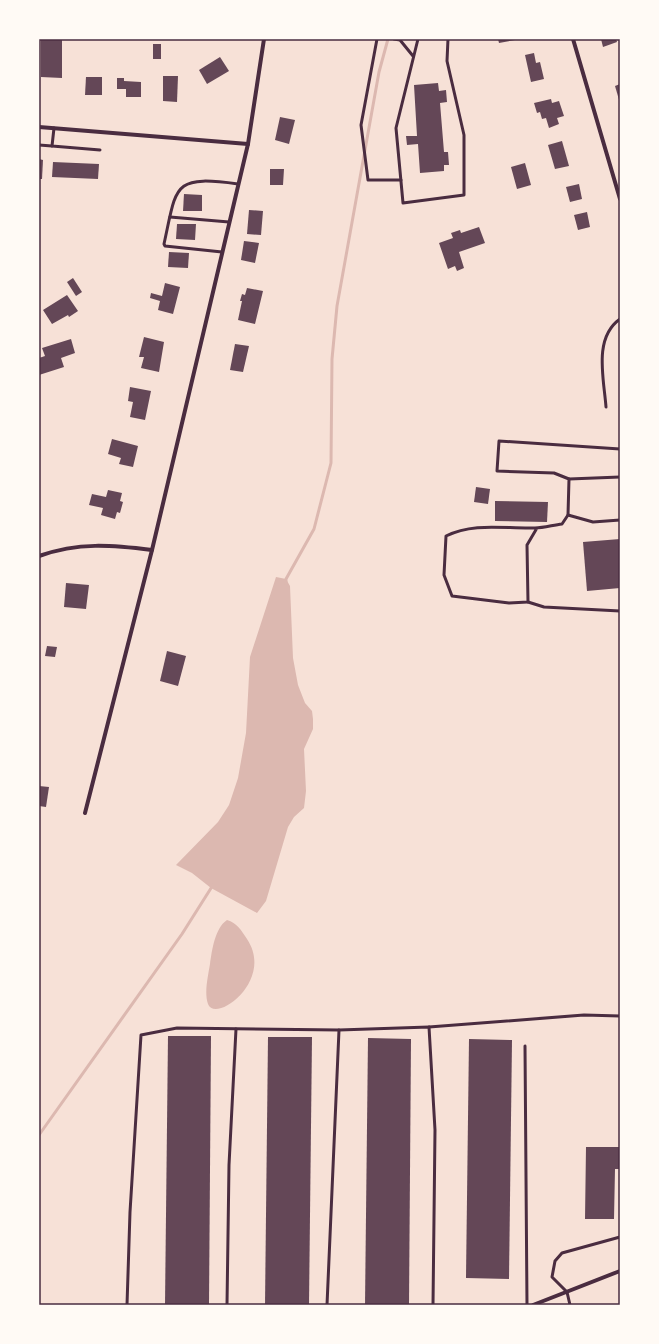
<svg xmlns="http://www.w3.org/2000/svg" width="659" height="1344" font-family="Mulish,sans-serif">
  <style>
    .water { fill: #dcb8b0 }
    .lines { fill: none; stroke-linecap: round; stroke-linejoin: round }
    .stream { stroke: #dcb8b0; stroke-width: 3 }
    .building { fill: #644757 }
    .service { stroke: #4a2c40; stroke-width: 3 }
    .minor { stroke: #4a2c40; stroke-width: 4 }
    .neatline { fill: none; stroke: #4a2c40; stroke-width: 1.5 }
  </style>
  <rect width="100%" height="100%" fill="#f7e1d7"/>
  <g class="water">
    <polygon points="276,577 286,579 290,586 293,658 298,685 305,703 312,711 313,719 313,729 304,749 306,791 304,808 294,817 288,827 266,901 257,913 211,888 192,873 176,865 218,822 229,805 238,778 246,733 250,657"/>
    <path d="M227,920C237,923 241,930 247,939C275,981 215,1024 208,1004C204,993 208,976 210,964C212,950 215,928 227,920Z"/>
  </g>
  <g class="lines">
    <g class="stream">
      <polyline points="286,583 286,579 314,529 331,463 332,359 337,306 379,72 388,39"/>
      <polyline points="39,1135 182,934 213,885"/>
    </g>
  </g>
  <g class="building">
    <polygon points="41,39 62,39 62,78 41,77"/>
    <polygon points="498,39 515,39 515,40 499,43"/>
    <polygon points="601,39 616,39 617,42 603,47"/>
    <rect x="153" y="44" width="8" height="15"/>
    <polygon points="534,53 536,63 540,62 544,79 531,82 525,55"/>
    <polygon points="220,57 229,71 207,84 199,70"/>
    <polygon points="163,76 178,76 177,102 163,101"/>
    <polygon points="86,77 102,77 102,95 85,95"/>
    <polygon points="117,78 124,78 124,81 141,82 141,97 126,97 126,89 117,89"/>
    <polygon points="438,83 439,91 446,90 447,102 440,103 444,152 448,152 449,165 444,165 444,171 420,173 418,144 407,145 406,136 417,136 414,85"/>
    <polygon points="620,84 620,103 615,86"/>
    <polygon points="551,99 552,103 559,101 564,116 557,118 559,124 549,128 546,118 542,119 540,112 537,113 534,103"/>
    <polygon points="280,117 295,120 289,144 275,140"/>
    <polygon points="562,141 569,166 555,169 548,145"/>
    <polygon points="39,159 43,160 42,179 39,179"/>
    <polygon points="53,162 99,164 98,179 52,177"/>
    <polygon points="525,163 531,185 517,189 511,167"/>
    <polygon points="270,169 284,169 283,185 270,185"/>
    <polygon points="579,184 582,199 570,202 566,187"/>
    <polygon points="184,194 202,195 202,211 183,211"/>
    <polygon points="249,210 263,211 261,235 247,234"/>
    <polygon points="587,212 590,227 578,230 574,215"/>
    <polygon points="177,224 196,224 195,240 176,239"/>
    <polygon points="479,227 485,243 459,252 464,268 457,271 455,266 448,269 439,243 453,238 451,233 460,230 461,233"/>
    <polygon points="244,241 259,243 255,263 241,260"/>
    <polygon points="169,252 189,253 188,268 168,267"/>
    <polygon points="73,278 82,292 76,296 67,282"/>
    <polygon points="165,283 180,287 173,314 158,310 160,301 150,298 151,293 162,296"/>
    <polygon points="247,288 263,291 255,324 238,320 242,301 240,301 242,294 245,295"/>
    <polygon points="67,295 78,311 69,317 68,315 52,324 43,310"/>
    <polygon points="144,337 164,342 159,372 141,368 144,357 139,357"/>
    <polygon points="71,339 75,353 61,358 64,367 39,375 39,358 45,356 42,348"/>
    <polygon points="235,344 249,346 243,372 230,370"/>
    <polygon points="130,387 151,391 145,420 130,417 133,402 128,401"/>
    <polygon points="112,439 138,446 133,467 119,464 121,458 108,454"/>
    <polygon points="476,487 490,489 488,504 474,502"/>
    <polygon points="108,490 122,493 120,501 123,502 120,513 117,512 115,519 101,515 103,508 89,505 92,494 106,497"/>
    <polygon points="495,501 548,502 547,522 495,521"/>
    <polygon points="620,539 620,588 587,591 583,542"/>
    <polygon points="66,583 89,585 86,609 64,607"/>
    <polygon points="47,646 57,647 55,657 45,656"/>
    <polygon points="167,651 186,656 178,686 160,681"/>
    <polygon points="39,786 49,787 46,807 39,806"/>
    <polygon points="168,1036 211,1036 209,1305 165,1305"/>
    <polygon points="268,1037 312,1037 309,1305 265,1305"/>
    <polygon points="368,1038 411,1039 409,1305 365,1305"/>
    <polygon points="469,1039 512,1040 509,1279 466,1278"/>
    <polygon points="586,1147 620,1147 620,1169 615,1169 614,1219 585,1219"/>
  </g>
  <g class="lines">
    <g class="service">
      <polyline points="377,39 361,125 368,180 401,180"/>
      <polyline points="394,39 400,40 413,56"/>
      <polyline points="418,39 396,128 403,203 464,195 464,135 447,61 448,39"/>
      <polyline points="54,128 52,146 100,150"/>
      <polyline points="39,145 52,146"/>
      <polyline points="170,217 229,222"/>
      <path d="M222,252L165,246L164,244C177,185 172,175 238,184"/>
      <path d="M606,407C604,379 593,338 620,319"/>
      <polyline points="569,479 620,477"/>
      <polyline points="568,515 593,522 620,520"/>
      <path d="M537,528L527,545L528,602L509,603L452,596L444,575L446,536C474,522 505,529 535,528C544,528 553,525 562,524L568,515L569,479L554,473L497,471L499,441L620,449"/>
      <polyline points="528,602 544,607 620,611"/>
      <polyline points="429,1027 584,1015 620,1016"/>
      <polyline points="525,1046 527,1305"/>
      <polyline points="127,1305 130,1212 141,1035 177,1028 339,1030 429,1027 435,1130 433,1305"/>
      <polyline points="227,1305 229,1165 236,1029"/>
      <polyline points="327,1305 339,1030"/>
      <polyline points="570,1305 567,1292 552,1277 555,1261 562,1253 620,1237"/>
    </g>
    <g class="minor">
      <polyline points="573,39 620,199"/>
      <polyline points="39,127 248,144"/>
      <path d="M39,556C79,542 111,545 152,550"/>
      <polyline points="85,813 152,550 248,144 264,39"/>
      <polyline points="533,1305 620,1271"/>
    </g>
  </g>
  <rect width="659" height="1344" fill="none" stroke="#fffaf5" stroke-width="80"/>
  <rect x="40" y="40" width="579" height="1264" class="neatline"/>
</svg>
